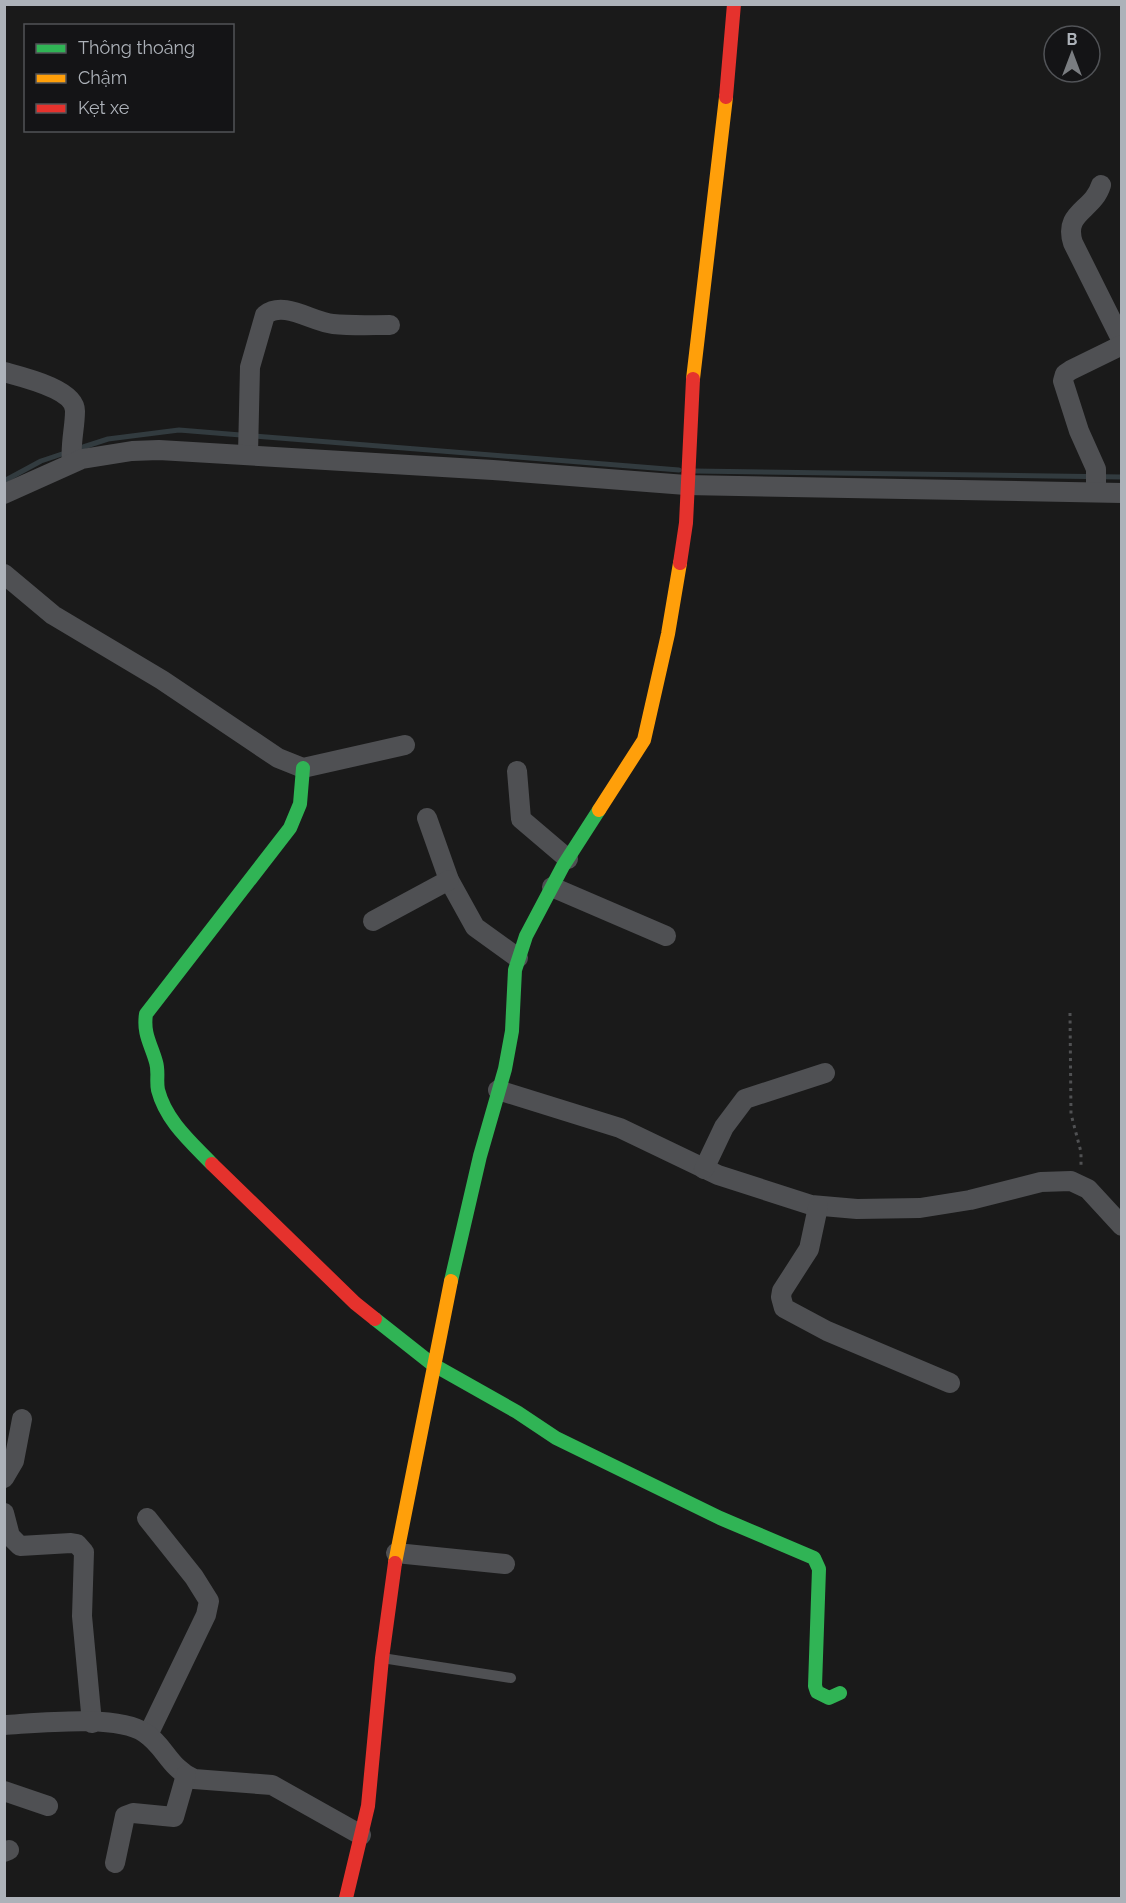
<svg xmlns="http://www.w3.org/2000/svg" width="1126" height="1903" font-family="Raleway,sans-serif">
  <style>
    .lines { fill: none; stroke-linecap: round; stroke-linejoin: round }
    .stream { stroke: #323b3f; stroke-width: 5 }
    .path { stroke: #505153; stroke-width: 3; stroke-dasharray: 3 4.5; stroke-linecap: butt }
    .lane { stroke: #4f5053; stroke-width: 10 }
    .street { stroke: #4f5053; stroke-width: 20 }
    .fast { stroke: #30b455; stroke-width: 14 }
    .slow { stroke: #ff9f0a; stroke-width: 14 }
    .jam { stroke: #e5322d; stroke-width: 14 }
  </style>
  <rect width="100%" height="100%" fill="#1a1a1a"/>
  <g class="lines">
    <g class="stream">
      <polyline points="77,449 108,439 179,430 679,470"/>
      <polyline points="694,471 1122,477"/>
      <polyline points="4,481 41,461 68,452"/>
    </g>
    <polyline class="path" points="1070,1013 1071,1114 1081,1152 1081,1166"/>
    <polyline class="lane" points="382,1658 511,1678"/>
    <g class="street">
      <path d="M1101,185C1093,211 1063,212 1073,243L1122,341"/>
      <path d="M4,372C22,377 75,389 75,411C75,428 70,444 72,462"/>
      <path d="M248,454L250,367L265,315C284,300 312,322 333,324C352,326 371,325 390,325"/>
      <polyline points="1096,491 1096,469 1079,431 1063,381 1065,374 1071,370 1122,345"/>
      <polyline points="4,494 82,459 132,451 159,450 493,470 686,485 1122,493"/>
      <polyline points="4,574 53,615 162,680 278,758 303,768 405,745"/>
      <polyline points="517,771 521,819 568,859"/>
      <polyline points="427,818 449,880 475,927 518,958"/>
      <polyline points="552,887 666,936"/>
      <polyline points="373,921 449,880"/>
      <polyline points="498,1090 620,1128 718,1175 811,1205 857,1209 920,1208 970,1200 1041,1182 1071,1181 1088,1189 1122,1226"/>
      <polyline points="704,1169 724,1127 745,1099 825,1073"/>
      <polyline points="818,1207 809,1249 782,1291 781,1297 784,1308 827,1331 950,1383"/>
      <polyline points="4,1478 14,1461 22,1419"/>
      <polyline points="4,1513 10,1536 20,1546 71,1543 77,1544 84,1552 82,1616 92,1723"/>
      <polyline points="147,1518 194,1577 209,1601 206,1615 148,1735"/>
      <polyline points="396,1553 505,1564"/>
      <path d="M4,1725C39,1723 118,1714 145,1733C165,1746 169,1768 194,1779L272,1785L361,1835"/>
      <polyline points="4,1791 48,1806"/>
      <polyline points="4,1852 9,1850"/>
      <polyline points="115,1863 125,1816 133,1813 174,1817 186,1775"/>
    </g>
    <g class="fast">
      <path d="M212,1164C191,1142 166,1121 158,1090C156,1080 159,1072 156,1062C151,1044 143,1034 146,1014L290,828L300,804L303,768"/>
      <polyline points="451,1281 480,1156 505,1069 512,1031 515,970 526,936 563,866 599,810"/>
      <polyline points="375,1319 432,1364 517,1412 556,1438 720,1518 814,1558 819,1569 815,1686 817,1692 829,1698 840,1693"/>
    </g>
    <g class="slow">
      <polyline points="693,379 726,97"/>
      <polyline points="599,810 644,740 668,634 680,563"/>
      <polyline points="395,1563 451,1281"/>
    </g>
    <g class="jam">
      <polyline points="726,97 734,4"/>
      <polyline points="680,563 686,523 693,379"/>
      <polyline points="212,1164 355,1303 375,1319"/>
      <polyline points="346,1898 368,1806 382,1658 395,1563"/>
    </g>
  </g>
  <rect width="1126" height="1903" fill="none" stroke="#adb2b9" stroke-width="12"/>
  <rect x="24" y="24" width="210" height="108" fill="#141416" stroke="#515357" stroke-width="1.5"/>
  <rect x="36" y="44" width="30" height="9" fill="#30b455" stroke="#515357" stroke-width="1.5"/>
  <text x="78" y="54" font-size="18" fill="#adb2b9">Thông thoáng</text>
  <rect x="36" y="74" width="30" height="9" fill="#ff9f0a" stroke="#515357" stroke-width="1.5"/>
  <text x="78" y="84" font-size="18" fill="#adb2b9">Chậm</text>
  <rect x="36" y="104" width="30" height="9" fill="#e5322d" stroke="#515357" stroke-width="1.5"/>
  <text x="78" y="114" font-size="18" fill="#adb2b9">Kẹt xe</text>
  <g transform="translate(1072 54)"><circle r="28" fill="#141416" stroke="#515357" stroke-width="1.5"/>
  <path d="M0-4.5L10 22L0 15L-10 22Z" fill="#7a7d81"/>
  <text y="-9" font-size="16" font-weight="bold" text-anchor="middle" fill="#adb2b9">B</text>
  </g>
</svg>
